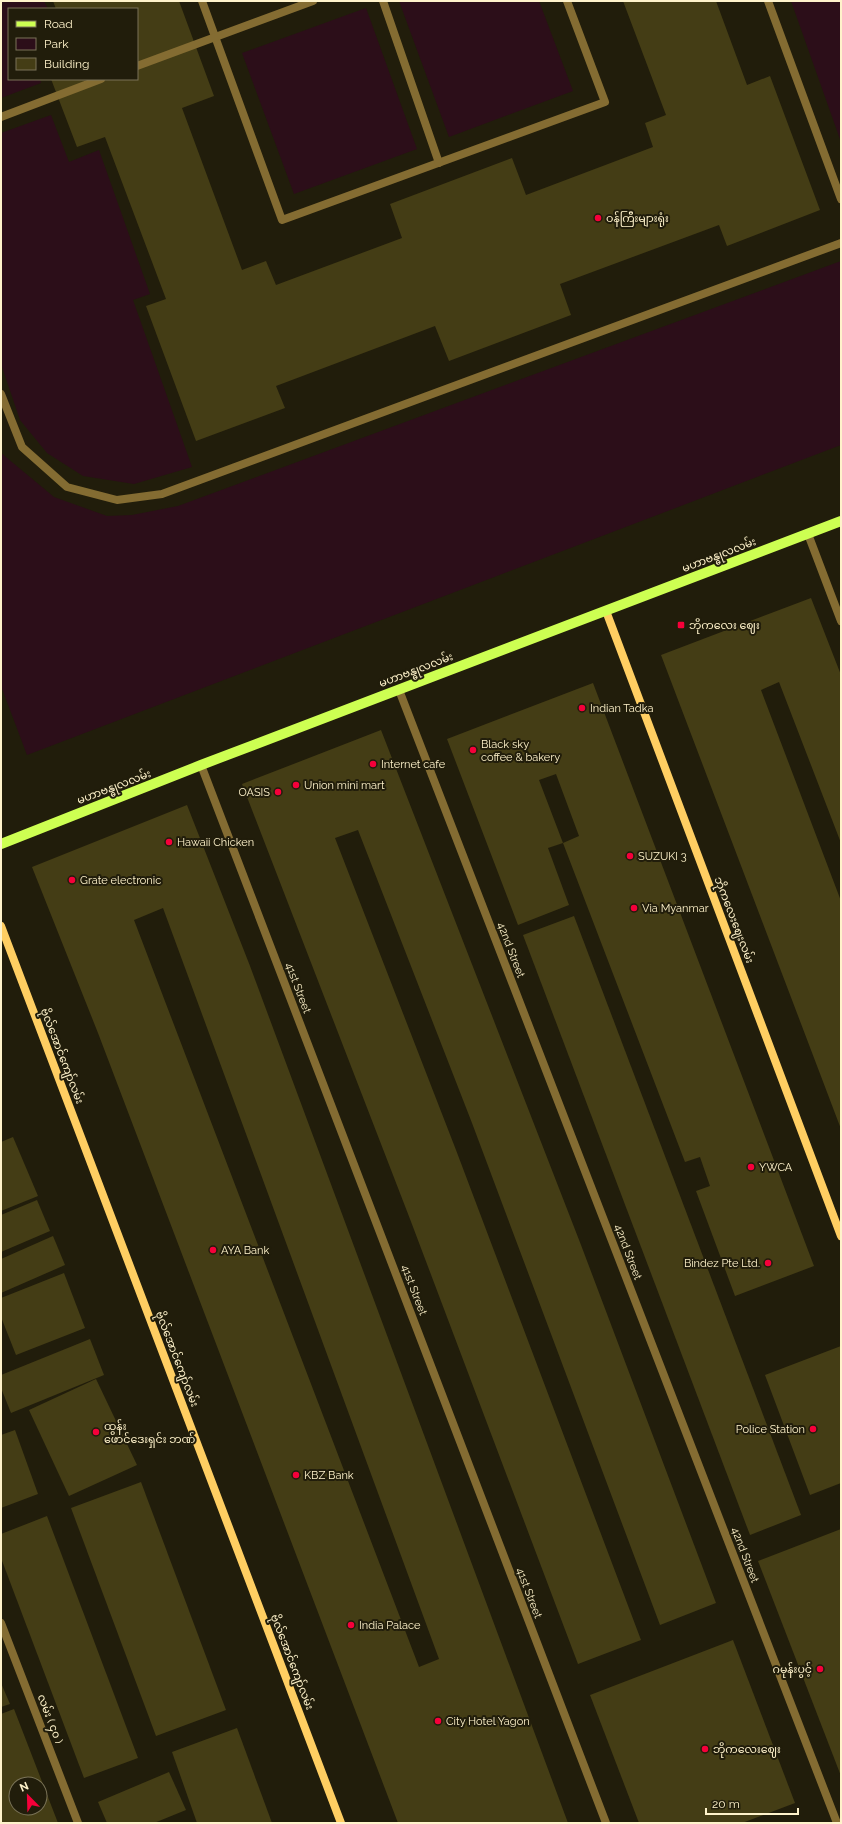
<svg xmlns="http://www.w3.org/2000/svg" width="842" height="1824" font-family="Raleway,'Noto Sans Myanmar',sans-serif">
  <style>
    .green { fill: #2c0e19 }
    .building { fill: #443d15; fill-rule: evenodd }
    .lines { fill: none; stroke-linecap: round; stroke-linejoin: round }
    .lane { stroke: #846c32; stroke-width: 8 }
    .street { stroke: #846c32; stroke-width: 8 }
    .secondary { stroke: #ffce62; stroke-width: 8 }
    .primary { stroke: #cdff52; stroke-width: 10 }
    .poi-dot { fill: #f6003a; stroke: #211d0b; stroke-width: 1.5 }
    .labels { text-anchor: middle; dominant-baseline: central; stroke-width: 4; stroke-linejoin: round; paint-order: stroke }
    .poi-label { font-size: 11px; fill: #fff3cb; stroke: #211d0b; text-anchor: start }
    .street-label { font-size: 11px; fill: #fff3cb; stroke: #211d0b }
  </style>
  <rect width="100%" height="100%" fill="#211d0b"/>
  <g class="green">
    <polygon points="1,1 44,1 48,9 9,9 9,79 40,79 41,83 1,98"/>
    <polygon points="399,1 539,1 573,91 449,137"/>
    <polygon points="791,1 841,1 841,142"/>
    <polygon points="366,8 417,149 294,194 242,53"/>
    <polygon points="51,115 69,162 99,150 150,294 133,300 192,467 134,484 83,476 47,453 20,420 1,364 1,133"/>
    <polygon points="841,261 841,445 27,755 1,686 1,453 54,497 107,516 132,515 178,506"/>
  </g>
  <g class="building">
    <polygon points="53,1 179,1 214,96 182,108 242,270 266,261 276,285 402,238 390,204 512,158 526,195 653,147 645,123 666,115 623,1 716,1 747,85 770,76 820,210 727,246 719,225 560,284 571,315 449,361 435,326 276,386 285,408 196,441 146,306 166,299 105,137 77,147 51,79 137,79 137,9 56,9"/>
    <polygon points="811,598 841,675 841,843 779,682 761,690 841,901 841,1129 661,655"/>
    <polygon points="593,683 814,1266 735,1296 696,1191 710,1186 700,1157 685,1162 563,843 579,836 556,774 539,780 563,843 548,848 569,905 518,925 447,739"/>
    <polygon points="381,730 581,1245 716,1603 660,1625 472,1123 358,830 335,838 456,1150 641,1640 578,1664 410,1219 242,784"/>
    <path d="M187,805L250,966L568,1823H398L98,1033L32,867ZM163,908L439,1659L419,1667L134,920Z"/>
    <polygon points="574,916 801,1515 750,1535 523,935"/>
    <polygon points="13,1137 38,1196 1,1211 1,1142"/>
    <polygon points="37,1200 50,1231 1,1252 1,1215"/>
    <polygon points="53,1236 65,1265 1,1293 1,1259"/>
    <polygon points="64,1273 85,1328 16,1355 1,1317 1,1298"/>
    <polygon points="90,1339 104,1375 11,1413 1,1388 1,1375"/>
    <polygon points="841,1346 841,1483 810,1495 765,1375"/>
    <polygon points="96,1379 137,1465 69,1496 29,1410"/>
    <polygon points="15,1430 38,1494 1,1508 1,1435"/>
    <polygon points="141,1482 226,1710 156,1736 71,1508"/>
    <polygon points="47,1516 138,1758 84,1778 1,1558 1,1534"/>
    <polygon points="841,1529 841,1776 758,1561"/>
    <polygon points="733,1640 795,1803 742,1823 639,1823 590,1695"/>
    <polygon points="1,1683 10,1704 1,1707"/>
    <path d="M14,1709L58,1823H1V1714ZM16,1784H40V1808H16Z"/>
    <polygon points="237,1728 272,1823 197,1823 172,1752"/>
    <polygon points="169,1772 186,1810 154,1823 107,1823 98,1802"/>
  </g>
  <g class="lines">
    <g class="lane">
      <polyline points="202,1 282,220 605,102 567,1"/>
      <polyline points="383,1 439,163"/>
      <polyline points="768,1 841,199"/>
      <polyline points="137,66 313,1"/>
      <polyline points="1,117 101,79"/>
      <polyline points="1,394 22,447 67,487 117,500 162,494 841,243"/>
    </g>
    <g class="street">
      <polyline points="808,534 841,621"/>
      <polyline points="399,690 837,1823"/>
      <polyline points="201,765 606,1823"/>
      <polyline points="1,1623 78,1823"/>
    </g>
    <g class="secondary">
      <polyline points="606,611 841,1236"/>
      <polyline points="1,926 341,1823"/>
    </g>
    <polyline class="primary" points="1,844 201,765 841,521"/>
  </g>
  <g class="poi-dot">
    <circle cx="598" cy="218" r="4"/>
    <rect x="677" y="621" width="8" height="8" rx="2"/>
    <circle cx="582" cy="708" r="4"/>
    <circle cx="473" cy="750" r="4"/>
    <circle cx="373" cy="764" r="4"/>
    <circle cx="296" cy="785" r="4"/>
    <circle cx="278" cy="792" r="4"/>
    <circle cx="169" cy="842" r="4"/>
    <circle cx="630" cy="856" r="4"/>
    <circle cx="72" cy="880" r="4"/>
    <circle cx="634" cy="908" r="4"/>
    <circle cx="751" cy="1167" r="4"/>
    <circle cx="213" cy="1250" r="4"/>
    <circle cx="768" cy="1263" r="4"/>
    <circle cx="813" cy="1429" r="4"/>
    <circle cx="96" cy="1432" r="4"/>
    <circle cx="296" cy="1475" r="4"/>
    <circle cx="351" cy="1625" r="4"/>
    <circle cx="820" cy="1669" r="4"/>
    <circle cx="438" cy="1721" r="4"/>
    <circle cx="705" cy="1749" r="4"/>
  </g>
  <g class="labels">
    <g class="poi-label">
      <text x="606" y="218">ဝန်ကြီးများရုံး</text>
      <text x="689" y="625">ဘိုကလေး ဈေး</text>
      <text x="590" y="708">Indian Tadka</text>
      <text x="481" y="744">Black sky<tspan x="481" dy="13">coffee &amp; bakery</tspan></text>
      <text x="381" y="764">Internet cafe</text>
      <text x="304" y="785">Union mini mart</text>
      <text x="270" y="792" text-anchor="end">OASIS</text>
      <text x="177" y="842">Hawaii Chicken</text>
      <text x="638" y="856">SUZUKI 3</text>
      <text x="80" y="880">Grate electronic</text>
      <text x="642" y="908">Via Myanmar</text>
      <text x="759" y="1167">YWCA</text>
      <text x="221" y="1250">AYA Bank</text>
      <text x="760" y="1263" text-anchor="end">Bindez Pte Ltd.</text>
      <text x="104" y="1426">ထွန်း<tspan x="104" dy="13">ဖောင်ဒေးရှင်း ဘဏ်</tspan></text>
      <text x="805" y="1429" text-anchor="end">Police Station</text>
      <text x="304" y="1475">KBZ Bank</text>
      <text x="359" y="1625">India Palace</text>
      <text x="812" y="1669" text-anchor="end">ဂမုန်းပွင့်</text>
      <text x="446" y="1721">City Hotel Yagon</text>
      <text x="713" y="1749">ဘိုကလေးဈေး</text>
    </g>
    <g class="street-label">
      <text transform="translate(719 555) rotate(-21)">မဟာဗန္ဓုလလမ်း</text>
      <text transform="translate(416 670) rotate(-21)">မဟာဗန္ဓုလလမ်း</text>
      <text transform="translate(114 787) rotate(-21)">မဟာဗန္ဓုလလမ်း</text>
      <text transform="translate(734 920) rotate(69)">ဘိုကလေးဈေးလမ်း</text>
      <text transform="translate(511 950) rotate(69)">42nd Street</text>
      <text transform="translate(298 988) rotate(69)">41st Street</text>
      <text transform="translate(62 1056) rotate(69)">ဗိုလ်အောင်ကျော်လမ်း</text>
      <text transform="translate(628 1252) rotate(69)">42nd Street</text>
      <text transform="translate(414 1290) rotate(69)">41st Street</text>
      <text transform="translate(177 1359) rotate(69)">ဗိုလ်အောင်ကျော်လမ်း</text>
      <text transform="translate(745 1555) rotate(69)">42nd Street</text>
      <text transform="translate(529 1593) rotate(69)">41st Street</text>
      <text transform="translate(292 1662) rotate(69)">ဗိုလ်အောင်ကျော်လမ်း</text>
      <text transform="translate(50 1719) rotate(69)">လမ်း ( ၄၀ )</text>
    </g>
  </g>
  <rect width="842" height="1824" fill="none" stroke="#fff3cb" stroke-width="4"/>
  <rect x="8" y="8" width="130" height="72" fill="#211d0b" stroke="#7a7358"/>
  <rect x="16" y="21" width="20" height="6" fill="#cdff52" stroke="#7a7358"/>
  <text x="44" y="28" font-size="12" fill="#fff3cb">Road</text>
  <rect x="16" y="38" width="20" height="12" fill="#2c0e19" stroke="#7a7358"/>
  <text x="44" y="48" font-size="12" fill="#fff3cb">Park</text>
  <rect x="16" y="58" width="20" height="12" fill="#443d15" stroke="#7a7358"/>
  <text x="44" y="68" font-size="12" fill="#fff3cb">Building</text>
  <g transform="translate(28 1796) rotate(337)"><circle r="19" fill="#211d0b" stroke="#7a7358"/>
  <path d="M0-3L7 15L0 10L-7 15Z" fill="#f6003a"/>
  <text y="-6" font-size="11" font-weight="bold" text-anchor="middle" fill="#fff3cb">N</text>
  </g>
  <path d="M706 1808v6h92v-6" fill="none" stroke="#fff3cb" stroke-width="2"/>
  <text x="712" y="1808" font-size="12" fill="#fff3cb" stroke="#211d0b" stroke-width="3" paint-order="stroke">20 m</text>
</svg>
